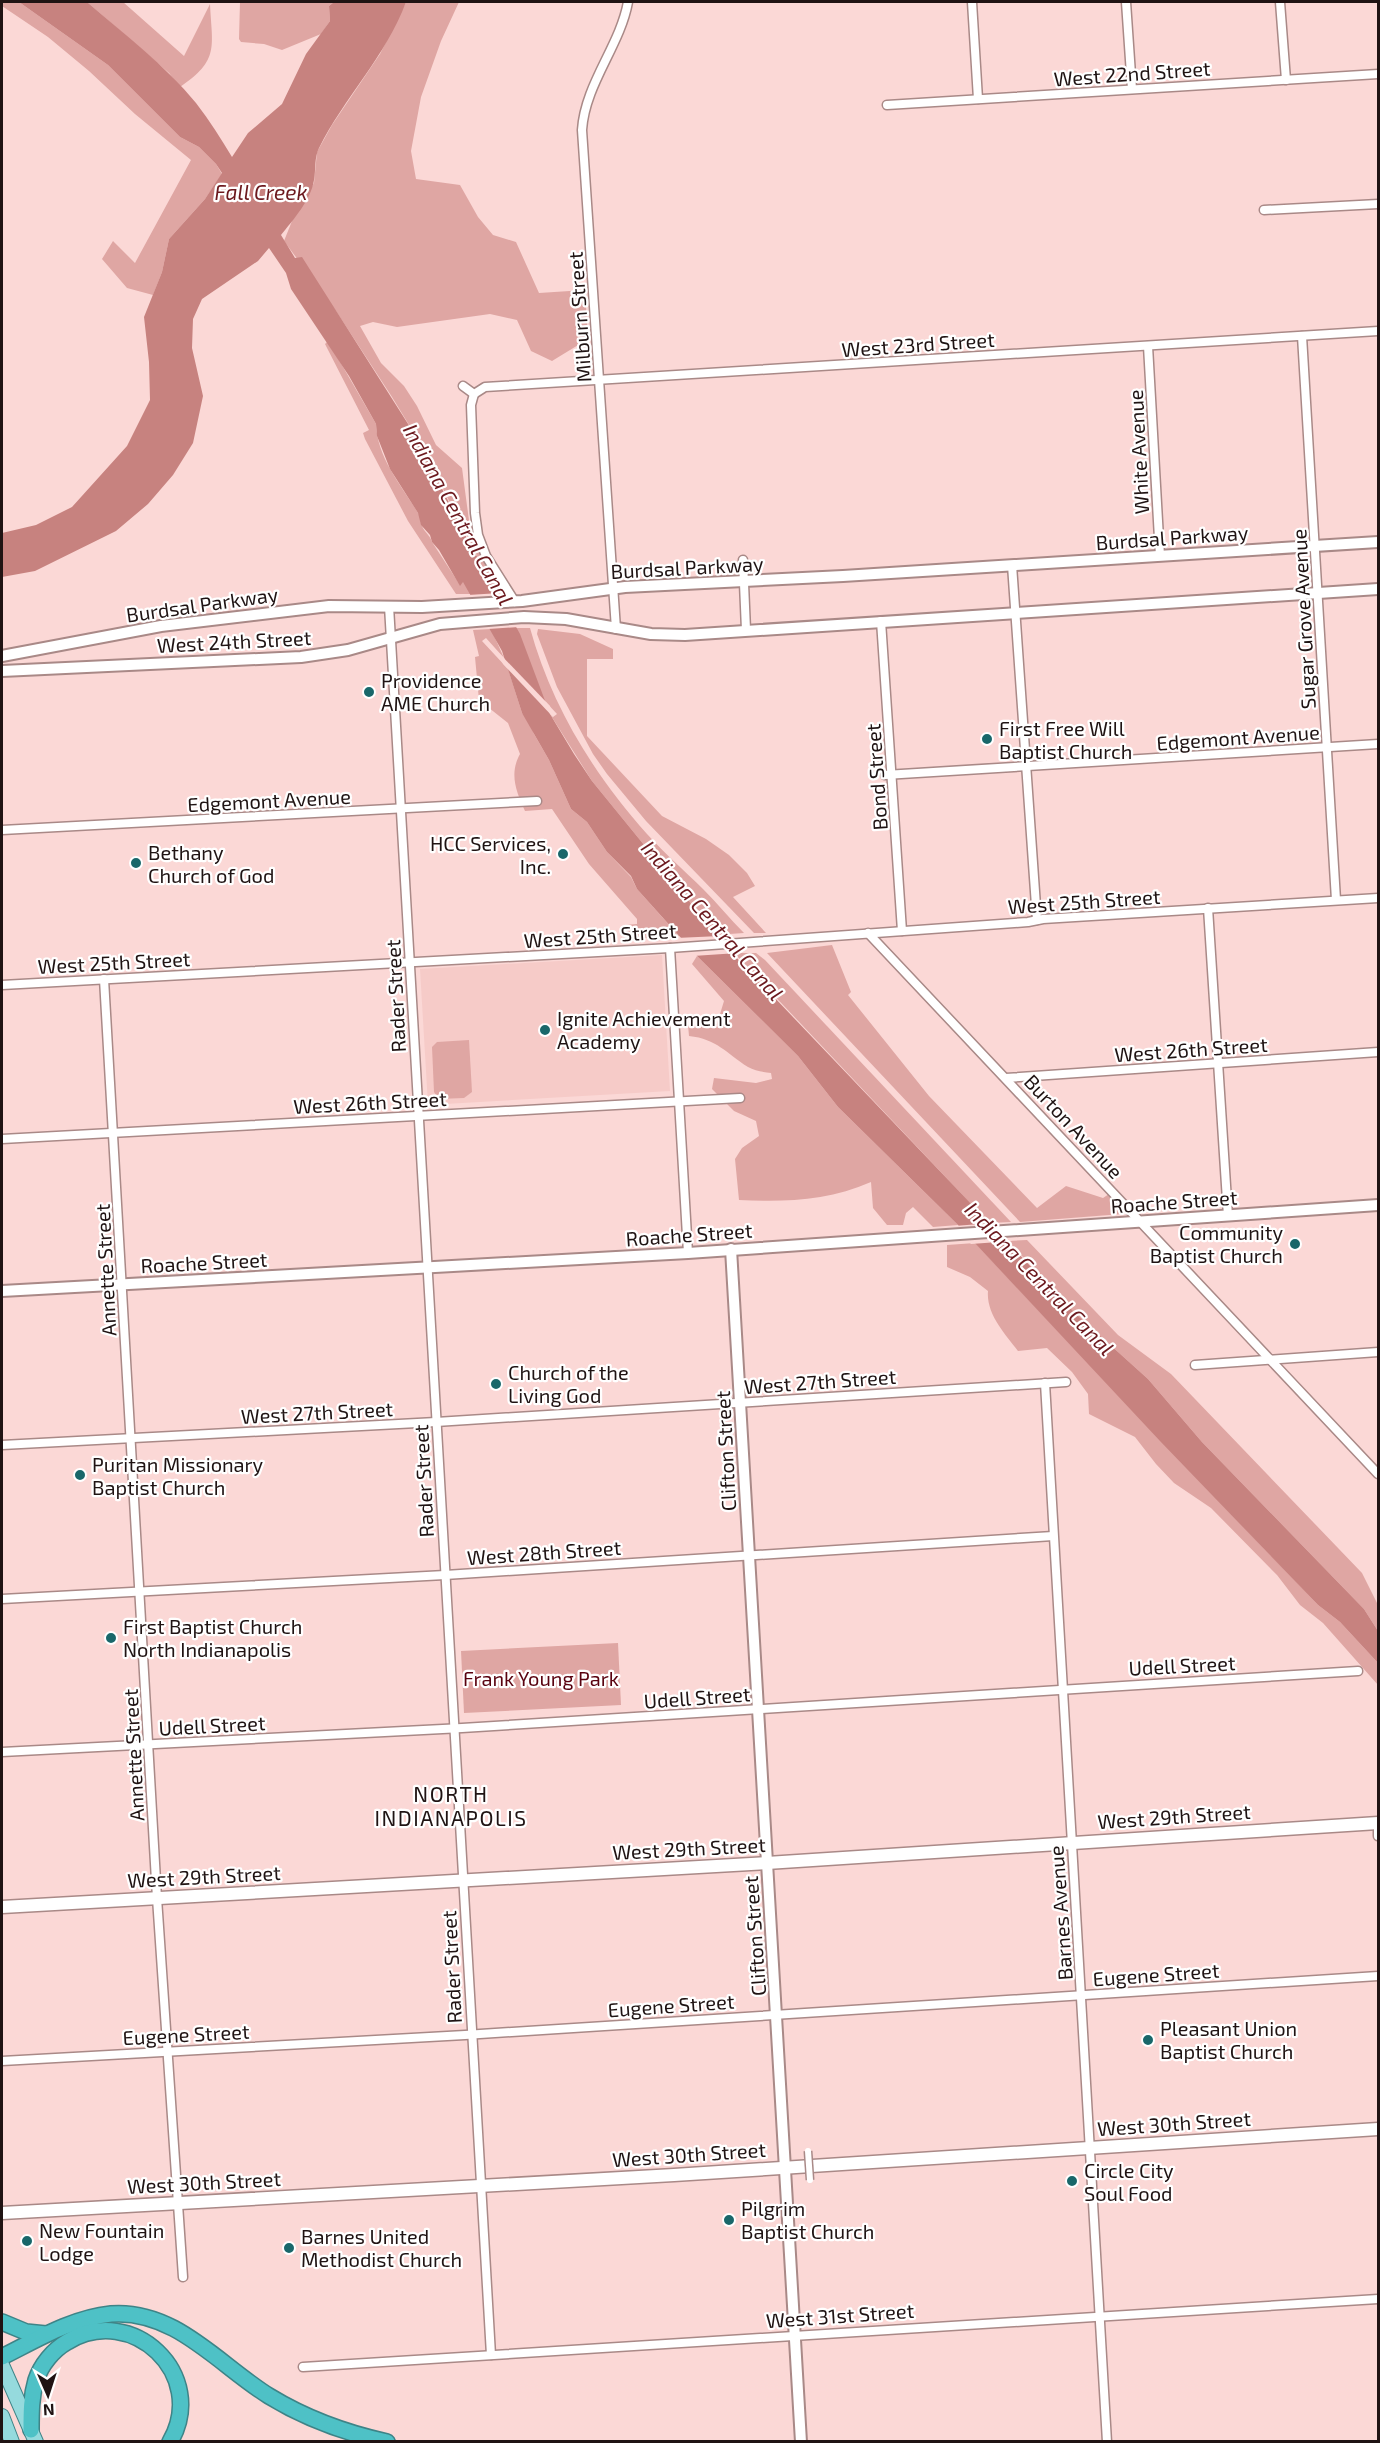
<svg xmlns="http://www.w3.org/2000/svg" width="1380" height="2443" font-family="'Exo 2',sans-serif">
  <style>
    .built { fill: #f6cbc8 }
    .green { fill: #dfa6a3 }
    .water { fill: #c7827f }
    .pier { fill: #fbd8d6 }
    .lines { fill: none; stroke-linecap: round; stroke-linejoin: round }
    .minor-casing { stroke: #a98987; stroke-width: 11 }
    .tertiary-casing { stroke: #a98987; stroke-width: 14 }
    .secondary-casing { stroke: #a98987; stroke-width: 15 }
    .primary-casing { stroke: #3e8487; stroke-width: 16 }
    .motorway-casing { stroke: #3e8487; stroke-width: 18 }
    .minor { stroke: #fff; stroke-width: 8 }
    .tertiary { stroke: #fff; stroke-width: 10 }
    .secondary { stroke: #fff; stroke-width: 12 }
    .primary { stroke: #95dadd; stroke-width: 14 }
    .motorway { stroke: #4ec1c6; stroke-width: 15 }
    .pedestrian-bridge-casing { stroke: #a98987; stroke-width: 9; stroke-linecap: butt }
    .pedestrian-bridge { stroke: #fff; stroke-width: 6 }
    .poi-dot { fill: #19676a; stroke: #fff; stroke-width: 2 }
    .labels { text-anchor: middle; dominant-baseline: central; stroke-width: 4.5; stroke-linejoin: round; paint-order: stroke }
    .street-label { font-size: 20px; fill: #1f1313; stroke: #fff }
    .poi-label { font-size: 20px; fill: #1f1313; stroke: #fff; text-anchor: start }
    .park-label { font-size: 20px; fill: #59020f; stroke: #fff }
    .water-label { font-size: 21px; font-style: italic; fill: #6c191e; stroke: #fff }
    .neighbourhood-label { font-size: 21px; letter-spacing: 1.5px; fill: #1f1313; stroke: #fff }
  </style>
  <rect width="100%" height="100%" fill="#fbd8d6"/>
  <polygon class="built" points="662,955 670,1091 428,1105 420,969"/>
  <g class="green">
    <polygon points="2,2 19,2 108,65 180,137 199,147 216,164 222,174 205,199 169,239 162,272 153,295 127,288 102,259 113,241 135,263 191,160 135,114 89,71 48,37 2,6"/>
    <path d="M87,2H123L184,56L210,4C212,47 220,60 180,87L169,73Z"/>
    <polygon points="240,2 334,2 329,6 330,21 321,34 282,50 264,44 241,42 239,39"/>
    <polygon points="406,2 459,2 441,41 421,97 411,151 416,179 460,185 478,217 493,235 516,242 539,293 585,290 588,339 552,361 531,351 517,320 490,314 397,327 373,322 360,326 381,363 404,386 417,406 436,445 462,468 470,528 485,561 503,589 500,593 496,593 417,438 392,397 336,311 284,241 292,221 314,183 317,152 332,125 380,54"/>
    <path d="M328,341L376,424C377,458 402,486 418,513C421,517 420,522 422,526C425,533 430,535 432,542L460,585L463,581L471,594H456L408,521L365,439L363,433L369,430L325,344Z"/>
    <path d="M516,628H530C551,705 594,775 647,834C665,854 685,871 703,889C717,903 730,919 744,933L715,935L711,931L684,894L592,781L550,714L553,717L557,714L544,700Z"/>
    <path d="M491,629L504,658L486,638L482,641L508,669L522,713L528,720L534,734L549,760L571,809L587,822L607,852L631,877L637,889L679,936L631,939L626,937L625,925L637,924V919L589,864L552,809L525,811C516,791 509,774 520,754L508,723L479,700L475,657L479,656L473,630Z"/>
    <polygon points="538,629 580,634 613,649 613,659 587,659 587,736 662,816 706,839 729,855 747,873 755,886 733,897 766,933 754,933 646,821 607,774 593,754 557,687 537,634"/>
    <polygon points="832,945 851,992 848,995 929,1096 1037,1208 1066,1186 1103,1198 1109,1194 1120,1208 1122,1214 1020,1222 767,953"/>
    <polygon points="734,953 756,953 765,960 1011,1222 989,1223"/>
    <path d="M697,956L798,1056L838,1107L958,1225L933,1227L913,1207L906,1213L903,1225H887L873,1208L871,1182C828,1201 785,1202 739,1200L735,1159L742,1148L759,1136L756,1121L734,1111L712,1089L714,1078L756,1083L772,1079L771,1073C764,1072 755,1071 748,1067C726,1053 717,1039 689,1036L688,1025L717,1024L724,1001L692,964Z"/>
    <polygon points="469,1040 472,1092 464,1098 439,1099 434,1092 432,1047 437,1042"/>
    <polygon points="1027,1240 1118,1335 1171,1374 1362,1573 1378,1605 1378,1631 1364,1609 1202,1442 1148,1379 1077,1315 1008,1241"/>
    <path d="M975,1243C1089,1364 1203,1485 1318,1605L1340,1622L1378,1663V1685L1323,1623L1300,1605L1277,1575L1211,1508L1174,1483L1156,1464L1135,1437L1089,1414L1088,1394L1072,1372L1047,1348L1018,1351C1005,1334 986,1314 988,1291L970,1277L947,1267V1245Z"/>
    <polygon points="618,1643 621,1705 464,1713 461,1651"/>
  </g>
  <path class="water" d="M19,2H87C124,34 165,65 196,103C210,121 221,139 232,157L248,133L282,104L306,54L330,21L329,6L334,2H406C386,56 344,98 319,148C314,158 316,170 314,180C311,200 293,220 281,235L295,258L302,257L417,438L464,533L520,634L550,714L574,754L592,781L684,894L711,931L1077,1315L1148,1379L1202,1442L1364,1609L1378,1631V1663L1340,1622L1318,1605L1160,1441L957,1224L838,1107L798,1056L699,958L637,889L631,876L607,852L587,822L571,809L549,760L522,713L502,651L463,582L460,586L439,550L432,542L430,535L421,525L418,513L390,469L377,436L376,424L349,376L291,289L286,273L269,248L258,261L202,299L193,319L192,348L203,396L193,443L173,475L148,504L116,531L35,571L2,577V533L36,525L72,507L127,446L150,400L149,362L144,317L162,272L169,239L205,199L222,173L216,164L199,147L180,137L108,65Z"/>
  <g class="pier">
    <polygon points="500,593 505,608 508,608 519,627 488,629 468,595"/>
    <polygon points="499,653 550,706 553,717 503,664"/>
    <polygon points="720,936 738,953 693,956 676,938"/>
    <polygon points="993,1223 1012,1241 971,1244 954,1226"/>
  </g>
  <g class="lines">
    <g class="minor-casing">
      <g id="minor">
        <polyline points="972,2 978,99"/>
        <polyline points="1126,2 1132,89"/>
        <polyline points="1280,2 1286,80"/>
        <polyline points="887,105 1378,74"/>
        <polyline points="1264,210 1378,204"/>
        <polyline points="1302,336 1336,900"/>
        <polyline points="1148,346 1160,556"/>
        <polyline points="463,386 474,394 485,387 1378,331"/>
        <polyline points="474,394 471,405 475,513 478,535 486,556 515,602"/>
        <polyline points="743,560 746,630"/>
        <polyline points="1012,565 1037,920"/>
        <polyline points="389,606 491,2355"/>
        <polyline points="881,621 902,931"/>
        <path d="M616,629L582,130C585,84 620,46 628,2"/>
        <polyline points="885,775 1378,744"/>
        <polyline points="2,830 537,801"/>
        <polyline points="1208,908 1228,1216"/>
        <polyline points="868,933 1378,1474"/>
        <polyline points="670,948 688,1253"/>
        <polyline points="104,979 157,1898 183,2277"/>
        <polyline points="2,985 670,948 1028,922 1043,919 1378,898"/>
        <polyline points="1006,1078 1378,1052"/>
        <polyline points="2,1139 740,1098"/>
        <polyline points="1195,1365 1378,1352"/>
        <polyline points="1045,1383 1107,2442"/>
        <polyline points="2,1445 436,1422 1066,1382"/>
        <polyline points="2,1599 445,1575 1053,1536"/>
        <polyline points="2,1752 462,1728 1358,1671"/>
        <polyline points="1378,1823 1378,1836"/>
        <polyline points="2,2061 465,2035 1378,1976"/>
        <polyline points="303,2367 1378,2299"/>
      </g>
    </g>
    <g class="tertiary-casing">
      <g id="tertiary">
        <polyline points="2,656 161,626 329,606 422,607 522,601 625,587 843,576 1378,542"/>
        <polyline points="2,671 301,657 348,650 440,624 524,617 566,619 651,634 685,635 1378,589"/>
        <polyline points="731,1249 801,2442"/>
        <polyline points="2,1291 688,1253 1378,1205"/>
      </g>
    </g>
    <g class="secondary-casing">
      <g id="secondary">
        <polyline points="2,1907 767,1863 1378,1823"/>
        <polyline points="2,2213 674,2175 1378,2129"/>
      </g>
    </g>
    <g class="primary-casing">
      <g id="primary">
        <polyline points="2,2365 36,2442"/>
        <polyline points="2,2416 12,2442"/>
      </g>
    </g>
    <g class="motorway-casing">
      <g id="motorway">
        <polyline points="2,2322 26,2332 46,2334"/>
        <path d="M2,2357C36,2340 72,2318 111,2314C175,2309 219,2365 269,2396C305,2418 346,2433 387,2442"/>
        <path d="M31,2430C31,2413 31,2397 36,2380C41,2365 53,2350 67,2342C132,2302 209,2375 170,2442"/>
      </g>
    </g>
    <use href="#minor" class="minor"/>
    <use href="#tertiary" class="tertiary"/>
    <use href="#secondary" class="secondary"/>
    <use href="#primary" class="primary"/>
    <use href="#motorway" class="motorway"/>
    <g class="pedestrian-bridge-casing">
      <polyline id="pedestrian-bridge" points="808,2151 810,2180"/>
    </g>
    <use href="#pedestrian-bridge" class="pedestrian-bridge"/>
  </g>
  <g class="poi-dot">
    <circle cx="369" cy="692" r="6"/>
    <circle cx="987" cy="739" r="6"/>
    <circle cx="563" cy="854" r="6"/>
    <circle cx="136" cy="863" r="6"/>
    <circle cx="545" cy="1030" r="6"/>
    <circle cx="1295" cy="1244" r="6"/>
    <circle cx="496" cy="1384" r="6"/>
    <circle cx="80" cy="1475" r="6"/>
    <circle cx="111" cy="1638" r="6"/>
    <circle cx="1148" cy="2040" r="6"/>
    <circle cx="1072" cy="2181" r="6"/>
    <circle cx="729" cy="2220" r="6"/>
    <circle cx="27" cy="2241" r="6"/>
    <circle cx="289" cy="2248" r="6"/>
  </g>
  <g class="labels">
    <g class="street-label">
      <text transform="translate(1132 73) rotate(-4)">West 22nd Street</text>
      <text transform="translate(579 317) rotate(-94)">Milburn Street</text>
      <text transform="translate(918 344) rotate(-4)">West 23rd Street</text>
      <text transform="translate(1138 452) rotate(-93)">White Avenue</text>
      <text transform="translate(1172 537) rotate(-4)">Burdsal Parkway</text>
      <text transform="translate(687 567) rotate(-3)">Burdsal Parkway</text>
      <text transform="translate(202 604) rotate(-8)">Burdsal Parkway</text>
      <text transform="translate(1303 619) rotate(-93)">Sugar Grove Avenue</text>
      <text transform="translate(234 641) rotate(-3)">West 24th Street</text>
      <text transform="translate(1238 737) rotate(-4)">Edgemont Avenue</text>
      <text transform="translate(876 777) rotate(-94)">Bond Street</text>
      <text transform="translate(269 800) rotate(-3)">Edgemont Avenue</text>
      <text transform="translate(1084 901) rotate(-4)">West 25th Street</text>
      <text transform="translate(600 935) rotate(-4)">West 25th Street</text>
      <text transform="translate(114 962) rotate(-3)">West 25th Street</text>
      <text transform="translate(395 996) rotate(-93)">Rader Street</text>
      <text transform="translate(1191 1049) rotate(-4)">West 26th Street</text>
      <text transform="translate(370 1102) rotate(-3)">West 26th Street</text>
      <text transform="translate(1074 1126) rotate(47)">Burton Avenue</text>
      <text transform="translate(1174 1201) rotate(-4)">Roache Street</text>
      <text transform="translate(689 1234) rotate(-4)">Roache Street</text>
      <text transform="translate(204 1262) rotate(-3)">Roache Street</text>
      <text transform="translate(105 1270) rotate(-93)">Annette Street</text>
      <text transform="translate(820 1381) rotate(-4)">West 27th Street</text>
      <text transform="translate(317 1412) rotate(-3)">West 27th Street</text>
      <text transform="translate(725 1451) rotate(-93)">Clifton Street</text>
      <text transform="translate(423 1481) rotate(-93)">Rader Street</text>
      <text transform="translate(544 1552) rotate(-4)">West 28th Street</text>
      <text transform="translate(1182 1665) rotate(-3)">Udell Street</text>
      <text transform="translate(697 1697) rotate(-4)">Udell Street</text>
      <text transform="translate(212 1725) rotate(-3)">Udell Street</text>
      <text transform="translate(133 1755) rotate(-93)">Annette Street</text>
      <text transform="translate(1174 1816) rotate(-4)">West 29th Street</text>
      <text transform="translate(689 1848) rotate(-3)">West 29th Street</text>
      <text transform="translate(204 1876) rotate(-3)">West 29th Street</text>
      <text transform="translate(1060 1913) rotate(-94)">Barnes Avenue</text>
      <text transform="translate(754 1936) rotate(-94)">Clifton Street</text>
      <text transform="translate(451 1967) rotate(-93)">Rader Street</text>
      <text transform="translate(1156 1974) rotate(-4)">Eugene Street</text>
      <text transform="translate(671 2005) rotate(-4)">Eugene Street</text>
      <text transform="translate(186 2034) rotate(-3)">Eugene Street</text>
      <text transform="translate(1174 2123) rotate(-4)">West 30th Street</text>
      <text transform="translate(689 2154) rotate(-4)">West 30th Street</text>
      <text transform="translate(204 2182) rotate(-3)">West 30th Street</text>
      <text transform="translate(840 2315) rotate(-4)">West 31st Street</text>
    </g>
    <g class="poi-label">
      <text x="381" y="680">Providence<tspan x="381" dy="23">AME Church</tspan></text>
      <text x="999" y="728">First Free Will<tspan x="999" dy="23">Baptist Church</tspan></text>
      <text x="551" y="843" text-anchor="end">HCC Services,<tspan x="551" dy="23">Inc.</tspan></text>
      <text x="148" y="852">Bethany<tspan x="148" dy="23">Church of God</tspan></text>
      <text x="557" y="1018">Ignite Achievement<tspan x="557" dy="23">Academy</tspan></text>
      <text x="1283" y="1232" text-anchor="end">Community<tspan x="1283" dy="23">Baptist Church</tspan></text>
      <text x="508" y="1372">Church of the<tspan x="508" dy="23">Living God</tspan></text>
      <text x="92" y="1464">Puritan Missionary<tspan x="92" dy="23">Baptist Church</tspan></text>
      <text x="123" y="1626">First Baptist Church<tspan x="123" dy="23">North Indianapolis</tspan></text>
      <text x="1160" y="2028">Pleasant Union<tspan x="1160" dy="23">Baptist Church</tspan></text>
      <text x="1084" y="2170">Circle City<tspan x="1084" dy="23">Soul Food</tspan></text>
      <text x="741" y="2208">Pilgrim<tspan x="741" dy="23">Baptist Church</tspan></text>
      <text x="39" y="2230">New Fountain<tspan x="39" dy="23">Lodge</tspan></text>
      <text x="301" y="2236">Barnes United<tspan x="301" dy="23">Methodist Church</tspan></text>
    </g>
    <g class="park-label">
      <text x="541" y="1678">Frank Young Park</text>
    </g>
    <g class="water-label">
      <text x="261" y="191">Fall Creek</text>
      <text transform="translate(459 514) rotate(61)">Indiana Central Canal</text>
      <text transform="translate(713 920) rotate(49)">Indiana Central Canal</text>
      <text transform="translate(1040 1278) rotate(46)">Indiana Central Canal</text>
    </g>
    <g class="neighbourhood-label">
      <text x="451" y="1793">NORTH<tspan x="451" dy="24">INDIANAPOLIS</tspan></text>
    </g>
  </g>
  <rect width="1380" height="2443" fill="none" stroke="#1f1313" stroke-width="6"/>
  <g transform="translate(48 2395) rotate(177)" stroke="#ffffff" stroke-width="4.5" paint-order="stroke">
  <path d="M0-4.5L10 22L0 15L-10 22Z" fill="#1f1313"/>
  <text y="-9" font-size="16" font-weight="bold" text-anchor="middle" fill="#1f1313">N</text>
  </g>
</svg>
